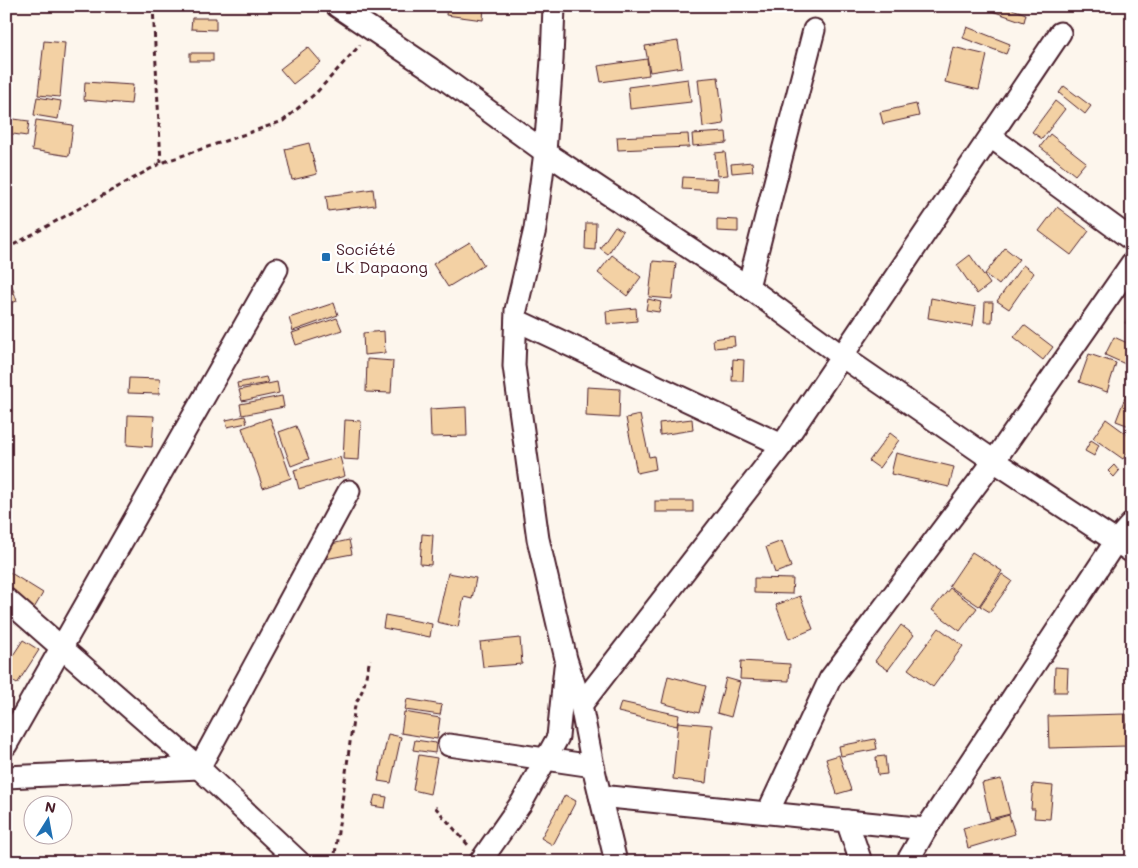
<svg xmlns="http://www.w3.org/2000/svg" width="1138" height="868" font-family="Mali,sans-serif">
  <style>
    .building { fill: #f3d1a4; stroke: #4a1f2b }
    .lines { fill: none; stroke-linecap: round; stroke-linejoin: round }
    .minor-casing { stroke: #4a1f2b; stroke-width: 25 }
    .path { stroke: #4a1f2b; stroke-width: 3; stroke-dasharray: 5 4; stroke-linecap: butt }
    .minor { stroke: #fff; stroke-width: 21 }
    .poi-dot { fill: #1f6fb2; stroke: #fff; stroke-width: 2 }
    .labels { text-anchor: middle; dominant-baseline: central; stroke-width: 5; stroke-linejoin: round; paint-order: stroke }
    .poi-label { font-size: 16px; fill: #4a1f2b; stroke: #fff; text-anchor: start }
  </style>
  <rect width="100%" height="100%" fill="#fdf6ed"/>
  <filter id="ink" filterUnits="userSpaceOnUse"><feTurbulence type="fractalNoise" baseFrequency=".02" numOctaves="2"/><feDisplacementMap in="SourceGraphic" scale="10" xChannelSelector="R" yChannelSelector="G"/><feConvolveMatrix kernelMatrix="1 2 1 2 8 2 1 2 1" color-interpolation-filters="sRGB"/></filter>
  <g filter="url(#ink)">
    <g class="building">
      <polygon points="64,6 116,6 116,10 63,8"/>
      <polygon points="447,6 484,6 483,20 446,15"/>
      <polygon points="994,6 1004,6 1026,14 1024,22 992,11"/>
      <polygon points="192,18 216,18 216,30 191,29"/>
      <polygon points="967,27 1010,44 1006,54 963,38"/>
      <polygon points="44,41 65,43 60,97 38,95"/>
      <polygon points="678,41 682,67 650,72 645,46"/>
      <polygon points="308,47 321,62 293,84 280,69"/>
      <polygon points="953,47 987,55 979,90 945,82"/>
      <rect x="190" y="53" width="23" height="8"/>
      <polygon points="647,59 649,75 601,82 598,66"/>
      <polygon points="718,77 724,124 703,127 698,79"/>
      <polygon points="688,79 691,102 630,109 628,87"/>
      <polygon points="85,82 133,85 131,104 84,100"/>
      <polygon points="1064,86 1091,106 1085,114 1059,93"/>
      <polygon points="37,97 61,101 58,119 34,115"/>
      <polygon points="1055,101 1065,109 1042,139 1032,132"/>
      <polygon points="916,104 919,116 883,124 880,112"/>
      <polygon points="6,118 29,121 27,136 6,133"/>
      <polygon points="36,120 73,125 69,156 32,150"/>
      <polygon points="726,132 727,143 693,146 692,134"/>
      <polygon points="688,134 689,147 618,150 617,137"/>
      <polygon points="1050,134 1086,162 1075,175 1040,147"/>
      <polygon points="309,143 317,174 292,180 285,149"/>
      <polygon points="725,152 728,175 717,176 715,153"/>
      <polygon points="752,162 753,171 732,173 731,164"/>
      <polygon points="683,177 718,179 717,191 682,189"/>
      <polygon points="373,189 375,205 328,211 326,196"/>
      <polygon points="1057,207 1089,231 1071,255 1039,231"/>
      <polygon points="717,219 738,220 738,232 717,231"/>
      <polygon points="586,223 596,223 595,250 585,249"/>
      <polygon points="615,226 623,231 608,254 600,248"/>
      <polygon points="470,242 484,265 448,287 433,264"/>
      <polygon points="1005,248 1019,259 999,285 985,274"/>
      <polygon points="612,255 641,277 627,296 598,273"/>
      <polygon points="970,255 990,284 977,294 957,265"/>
      <polygon points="653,261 676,263 672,299 649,297"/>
      <polygon points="1023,265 1034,273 1009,309 997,301"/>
      <polygon points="6,269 17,301 6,305"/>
      <polygon points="931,298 976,307 973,326 928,318"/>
      <polygon points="648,299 661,302 659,312 646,310"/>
      <polygon points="985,302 993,302 992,322 984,322"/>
      <polygon points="334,303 338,315 293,331 289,318"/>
      <polygon points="636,308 637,321 607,324 606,311"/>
      <polygon points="1132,311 1132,327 1125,323"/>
      <polygon points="337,318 342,330 296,345 292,333"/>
      <polygon points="1024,325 1053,347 1043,360 1014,337"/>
      <polygon points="384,331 385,353 364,355 363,333"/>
      <polygon points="734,336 735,346 714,348 713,339"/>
      <polygon points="1114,337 1132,345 1132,367 1105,355"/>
      <polygon points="1089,354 1116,363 1107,392 1079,382"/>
      <polygon points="367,359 393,361 391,393 366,392"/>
      <polygon points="733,359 744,360 743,381 732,381"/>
      <polygon points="266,377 268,383 238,388 237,383"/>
      <polygon points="129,378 160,379 159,394 128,393"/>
      <polygon points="277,382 279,393 242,401 239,390"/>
      <polygon points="587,387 620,389 619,418 586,416"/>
      <polygon points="1126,395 1132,398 1132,427 1116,421"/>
      <polygon points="282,396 284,407 242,415 240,404"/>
      <polygon points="466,407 467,436 431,437 430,409"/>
      <polygon points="128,415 154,416 152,447 127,445"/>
      <polygon points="640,415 649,457 654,456 656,469 637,473 626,418"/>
      <polygon points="245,416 247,423 227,427 226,420"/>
      <polygon points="270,418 291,478 263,488 242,428"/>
      <polygon points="692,419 693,430 660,435 659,423"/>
      <polygon points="1106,419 1132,438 1132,447 1123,459 1093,438"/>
      <polygon points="345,420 361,421 359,460 343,459"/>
      <polygon points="296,426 309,459 291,466 279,432"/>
      <polygon points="890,433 899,440 879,468 869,461"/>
      <polygon points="1091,440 1099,445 1094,456 1085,451"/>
      <polygon points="896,453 954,467 949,487 891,474"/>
      <polygon points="340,457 345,476 299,489 294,470"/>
      <polygon points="1114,465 1119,471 1114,477 1108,471"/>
      <rect x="655" y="501" width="38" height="11"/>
      <polygon points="422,534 433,535 431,565 420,564"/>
      <polygon points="349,540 352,554 325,559 322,546"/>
      <polygon points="782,541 791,567 775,573 766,547"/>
      <polygon points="972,552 1002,571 979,606 949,586"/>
      <polygon points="6,570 43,593 33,610 6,594"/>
      <polygon points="448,573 476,578 472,599 464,597 458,627 437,622"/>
      <polygon points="1002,574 1012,581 990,612 980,606"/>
      <polygon points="754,578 793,579 792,594 754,593"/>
      <polygon points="950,588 977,608 960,631 932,610"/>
      <polygon points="800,596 813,629 789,639 776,605"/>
      <polygon points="385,615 432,624 430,637 383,628"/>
      <polygon points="901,625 914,635 888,670 875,661"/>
      <polygon points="939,628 963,646 933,687 908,669"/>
      <polygon points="520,638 522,664 483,667 480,642"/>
      <polygon points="23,640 39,650 17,684 6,677 6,666"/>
      <polygon points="741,661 790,664 789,681 740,679"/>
      <polygon points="1055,667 1068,668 1067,692 1054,692"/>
      <polygon points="668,676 706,686 699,713 662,703"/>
      <polygon points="726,678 740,682 731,717 717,713"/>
      <polygon points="407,699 442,705 440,715 405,710"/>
      <polygon points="621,702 679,715 677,726 618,712"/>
      <polygon points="404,712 440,718 437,739 401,733"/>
      <polygon points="1126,714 1127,746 1049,748 1048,716"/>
      <polygon points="678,722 712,725 706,783 673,779"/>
      <polygon points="1127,733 1132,733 1132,764 1128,764"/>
      <polygon points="388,734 401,737 391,783 378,781"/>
      <polygon points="875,739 877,749 841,756 839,746"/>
      <polygon points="415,740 436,743 435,753 413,750"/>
      <polygon points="419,755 437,758 430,794 413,790"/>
      <polygon points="839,755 851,790 837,794 826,759"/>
      <polygon points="885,756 887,774 878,775 876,757"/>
      <polygon points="1001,779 1010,814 990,819 982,783"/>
      <polygon points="1033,784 1053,786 1050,819 1034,818 1035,809 1031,809"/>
      <polygon points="375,795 387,797 385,808 372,806"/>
      <polygon points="565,795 576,801 553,845 541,838"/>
      <polygon points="1009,815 1015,834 968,848 963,828"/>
    </g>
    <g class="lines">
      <g class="minor-casing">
        <g id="minor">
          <polyline points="337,6 431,69 545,152 748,287 843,357 994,461 1132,552"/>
          <polyline points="554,6 552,60 545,152 535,229 516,310 514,366 538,539 566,659 581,705 593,766 616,862"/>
          <polyline points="991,137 1132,240"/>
          <polyline points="748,287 814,30"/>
          <polyline points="516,320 782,445"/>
          <polyline points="6,599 199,768 299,862"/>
          <polyline points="581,705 782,445 1060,33"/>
          <polyline points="6,745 277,269"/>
          <polyline points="449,745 593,766"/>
          <polyline points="6,777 199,768 349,491"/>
          <polyline points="600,796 926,829"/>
          <polyline points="768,812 830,679 994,461 1132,263"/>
          <polyline points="847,821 861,862"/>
          <polyline points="480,862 522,802 558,737 565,667"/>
          <polyline points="907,862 926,829 1116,541 1132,523"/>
        </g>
      </g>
      <g class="path">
        <polyline points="153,6 161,163"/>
        <polyline points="6,249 161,163 283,121 317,92 360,45"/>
        <polyline points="435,807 469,846"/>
        <polyline points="334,862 355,705 363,689 370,659"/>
      </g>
      <use href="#minor" class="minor"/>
    </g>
  </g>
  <rect class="poi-dot" x="321" y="252" width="10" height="10" rx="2.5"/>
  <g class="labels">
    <g class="poi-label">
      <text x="336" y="248">Société<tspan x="336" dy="18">LK Dapaong</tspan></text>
    </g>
  </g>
  <rect width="1138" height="868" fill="none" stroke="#fff" stroke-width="25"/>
  <rect x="12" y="12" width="1113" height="843" fill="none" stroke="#4a1f2b" stroke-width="2" filter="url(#ink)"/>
  <g transform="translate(48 820) rotate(11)"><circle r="24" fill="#ffffff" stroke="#b7a5aa"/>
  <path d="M0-4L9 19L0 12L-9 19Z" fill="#1f6fb2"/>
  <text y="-8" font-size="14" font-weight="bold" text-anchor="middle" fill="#4a1f2b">N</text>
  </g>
</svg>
